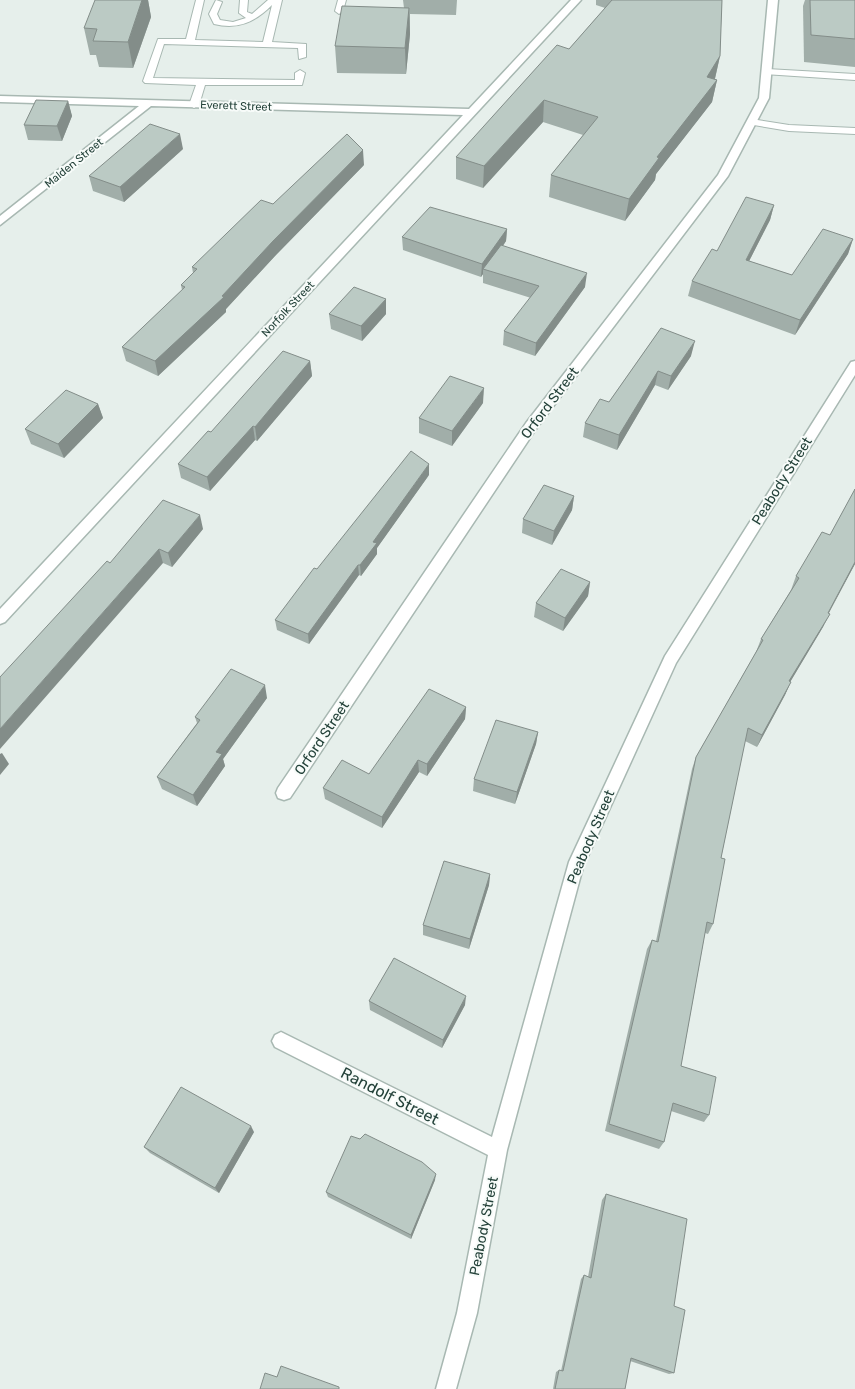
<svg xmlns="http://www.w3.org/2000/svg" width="855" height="1389" font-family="Rubik,sans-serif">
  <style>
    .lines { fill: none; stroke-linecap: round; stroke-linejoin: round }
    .service-casing { stroke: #a8b8b2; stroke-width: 2 }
    .minor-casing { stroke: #a8b8b2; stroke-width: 3 }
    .service { fill: #fff; fill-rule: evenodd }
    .minor { fill: #fff; fill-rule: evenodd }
    .wall { fill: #a1aea9 }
    .shaded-wall { fill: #838d89 }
    .building { fill: #bbcac4; stroke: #838d89 }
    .labels { text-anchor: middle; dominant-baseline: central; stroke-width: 4; stroke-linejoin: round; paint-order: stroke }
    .far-street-label { font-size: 11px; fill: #24423a; stroke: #f7fbf9 }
    .street-label { font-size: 14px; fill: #24423a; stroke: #f7fbf9 }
    .near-street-label { font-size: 16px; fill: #24423a; stroke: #f7fbf9 }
  </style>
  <rect width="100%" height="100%" fill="#e6efeb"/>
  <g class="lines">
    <g class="service-casing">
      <g id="service">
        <path d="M196,0H204L195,40L263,42L272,5C255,22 238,30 214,24L209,14L216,0L222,2L217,14L220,20L233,22L246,18L239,13L240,0H248L247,12L252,14L268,0H282L272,42L306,44V57L299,59L298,48L164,44L153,78L295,80V73L300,70L305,73L302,85H205L199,105L194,108L189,105L196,85L145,83L143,81L158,39H186Z"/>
        <polygon points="338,0 346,0 343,11 339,14 335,11"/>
        <polygon points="767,69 855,74 855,80 764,74 762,72"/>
        <polygon points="751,119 789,125 855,128 855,134 789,131 748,124 748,120"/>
      </g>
    </g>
    <g class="minor-casing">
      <g id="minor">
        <polygon points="571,0 581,0 5,622 0,624 0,609 463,115 151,106 0,225 0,216 139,106 0,102 0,96 469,109"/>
        <polygon points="768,0 778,0 769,98 728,176 536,429 290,798 284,800 278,798 276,793 278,788 526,423 718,175 759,98"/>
        <polygon points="855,361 855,375 676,663 583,867 507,1150 477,1313 456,1389 436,1389 457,1313 488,1155 275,1047 272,1041 275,1035 281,1032 287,1035 492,1137 569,862 665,656 851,362"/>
      </g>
    </g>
    <use href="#service" class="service"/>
    <use href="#minor" class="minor"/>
  </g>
  <g class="wall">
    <polygon points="142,0 148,0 151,17 133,68 99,67 96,55 90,55 84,28"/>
    <polygon points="403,0 457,0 456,15 410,14 410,34 406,74 337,73 335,46 404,8"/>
    <polygon points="596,0 722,0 720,56 715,79 717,80 712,102 656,174 655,180 625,221 549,197 551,175 583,135 543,122 483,188 456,179 456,157 569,49 605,8 596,5"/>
    <polygon points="805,0 855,0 855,67 804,62 803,6"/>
    <polygon points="68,101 72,116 62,141 28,140 24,125"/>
    <polygon points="183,149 124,202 93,191 89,176"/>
    <polygon points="364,165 275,256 226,309 226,312 158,376 126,361 122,347 182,290 181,285 193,273 192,267 273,204"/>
    <polygon points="774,205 770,220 749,261 792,275 853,239 848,254 795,335 688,296 692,281 717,251"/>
    <polygon points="507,229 506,241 503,246 585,287 535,356 503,345 504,331 531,298 483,283 483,274 481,277 403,250 402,237"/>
    <polygon points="386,299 386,314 362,341 331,329 329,314"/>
    <polygon points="661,328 691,356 668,390 655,385 617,450 583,437 585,423 609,402"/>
    <polygon points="310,361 312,376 257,441 255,440 210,491 181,478 178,464 211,432"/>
    <polygon points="483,403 452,446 419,433 419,418"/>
    <polygon points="98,404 103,418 64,458 31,444 25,429"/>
    <polygon points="429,475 377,548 377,554 361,576 359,575 309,644 277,630 275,620 317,569"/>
    <polygon points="855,489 855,564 828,613 823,627 790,682 785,695 757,747 745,741 721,858 713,924 708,934 705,933 681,1066 709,1115 704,1122 671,1111 664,1142 659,1149 605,1131 647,949 652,940 656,941 692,769 696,757 756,652 761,639 791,590 796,576 830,535"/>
    <polygon points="574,496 572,510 552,545 522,533 523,519"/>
    <polygon points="203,529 172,567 163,563 110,563"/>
    <polygon points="590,582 588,596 563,631 534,617 536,603"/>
    <polygon points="267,698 223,759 225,766 197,806 162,789 157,777 197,723 195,717"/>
    <polygon points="466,707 465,719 427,776 419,772 382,828 325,799 323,788 369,774"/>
    <polygon points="538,732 536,744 515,804 473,791 474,779"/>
    <polygon points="490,874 489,885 469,949 423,935 423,925"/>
    <polygon points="369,1001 465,1005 442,1048 370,1010"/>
    <polygon points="254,1132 219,1193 150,1153 144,1147"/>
    <polygon points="435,1180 411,1239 328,1197 326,1192"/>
    <polygon points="606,1194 674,1306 674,1373 669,1374 630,1361 625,1389 553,1389 556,1372 559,1370 561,1371 581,1279 584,1275 588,1277 602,1200"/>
  </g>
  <g class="shaded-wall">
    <polygon points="142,0 148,0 151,17 133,68 128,42"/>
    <polygon points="409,8 410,34 406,74 405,48"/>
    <polygon points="720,56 715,78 705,95 717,80 712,102 656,174 655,180 625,221 629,199 657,157"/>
    <polygon points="544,100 543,122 483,188 484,166"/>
    <polygon points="68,101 72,116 62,141 57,126"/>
    <polygon points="180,134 183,149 124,202 120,187"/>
    <polygon points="363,150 364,165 275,256 226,309 226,312 158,376 155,361 222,296 273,241"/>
    <polygon points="774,205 770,220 742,275 746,260"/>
    <polygon points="507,229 506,241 486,270 483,269 483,274 481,277 482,264"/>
    <polygon points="853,239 848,254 795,335 800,320"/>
    <polygon points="587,273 585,287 535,356 536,343"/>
    <polygon points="386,299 386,314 362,341 361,326"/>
    <polygon points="695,341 691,356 668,390 671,376"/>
    <polygon points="310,361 312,376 257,441 255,427"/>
    <polygon points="658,371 655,385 617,450 619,435"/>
    <polygon points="484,388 483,403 452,446 452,431"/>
    <polygon points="98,404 103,418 64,458 58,444"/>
    <polygon points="253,426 255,440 210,491 207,477"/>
    <polygon points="429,464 429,475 377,548 377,554 361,576 360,565 373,542"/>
    <polygon points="574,496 572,510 552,545 554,531"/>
    <polygon points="200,515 203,529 172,567 168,553"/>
    <polygon points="159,549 163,563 0,749 0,729"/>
    <polygon points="855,562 855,564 822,626 828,613"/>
    <polygon points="358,565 359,575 309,644 308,634"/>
    <polygon points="590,582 588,596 563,631 565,618"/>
    <polygon points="830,614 823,627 783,694 789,681"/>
    <polygon points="791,682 785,695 757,747 762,735"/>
    <polygon points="265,685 267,698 223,759 225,766 197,806 193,795 216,752"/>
    <polygon points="466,707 465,719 427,776 427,764"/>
    <polygon points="538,732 536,744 515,804 517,792"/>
    <polygon points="2,753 9,764 0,775 0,754"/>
    <polygon points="418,760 419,772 382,828 382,817"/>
    <polygon points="490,874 489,885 469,949 470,939"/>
    <polygon points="466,996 465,1005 442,1048 443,1040"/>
    <polygon points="251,1126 254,1132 219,1193 215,1188"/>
    <polygon points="436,1174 435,1180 411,1239 411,1235"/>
  </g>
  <g class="building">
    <polygon points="95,0 142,0 128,42 93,41 97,29 84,28"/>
    <polygon points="612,0 722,0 720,56 707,77 717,80 657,157 659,158 629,199 551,175 598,117 544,100 484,166 456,157 557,45 569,49"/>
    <polygon points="810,0 855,0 855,39 811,35"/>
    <polygon points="342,6 409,8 405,48 335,46"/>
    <polygon points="36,100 68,101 57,126 24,125"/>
    <polygon points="150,124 180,134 120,187 89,176"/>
    <polygon points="347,134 363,150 273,241 222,296 224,297 155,361 122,347 185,287 181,285 197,269 192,267 261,200 273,204"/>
    <polygon points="746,197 774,205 746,260 792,275 823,229 853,239 800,320 692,281 712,249 717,251"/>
    <polygon points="430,207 507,229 482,264 402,237"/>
    <polygon points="501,245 587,273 536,343 504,331 539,286 483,269"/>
    <polygon points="354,287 386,299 361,326 329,314"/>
    <polygon points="661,328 695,341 671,376 658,371 619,435 585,423 600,399 609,402"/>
    <polygon points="283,351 310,361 255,427 253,426 207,477 178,464 208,431 211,432"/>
    <polygon points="450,376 484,388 452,431 419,418"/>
    <polygon points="66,390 98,404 58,444 25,429"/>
    <polygon points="411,451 429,464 373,542 377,543 360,565 358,565 308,634 275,620 314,568 317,569"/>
    <polygon points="544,485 574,496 554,531 523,519"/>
    <polygon points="855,489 855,562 828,613 830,614 789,681 791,682 762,735 748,728 721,858 725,859 713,924 707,922 681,1066 716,1077 709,1115 673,1103 664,1142 609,1124 652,940 658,942 696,757 763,640 761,639 799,578 796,576 822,532 830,535"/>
    <polygon points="163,500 200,515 168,553 159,549 0,729 0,677 107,561 110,563"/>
    <polygon points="561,569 590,582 565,618 536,603"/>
    <polygon points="231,669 265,685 216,752 222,754 193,795 157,777 200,720 195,717"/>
    <polygon points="429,689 466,707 427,764 418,760 382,817 323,788 342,760 369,774"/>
    <polygon points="496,720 538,732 517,792 474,779"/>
    <polygon points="444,861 490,874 470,939 423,925"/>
    <polygon points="394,958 466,996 443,1040 369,1001"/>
    <polygon points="181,1087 251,1126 215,1188 144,1147"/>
    <polygon points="365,1134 422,1162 436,1174 411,1235 326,1192 351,1136 360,1139"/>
    <polygon points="606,1194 687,1219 674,1306 685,1310 674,1373 631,1358 625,1389 555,1389 559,1370 563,1371 584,1275 591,1278"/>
    <polygon points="281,1366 339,1387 339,1389 260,1389 265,1373 277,1377"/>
  </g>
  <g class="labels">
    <g class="far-street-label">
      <text transform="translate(236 106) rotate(2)">Everett Street</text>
      <text transform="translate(74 163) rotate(-39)">Malden Street</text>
      <text transform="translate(288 309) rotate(-47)">Norfolk Street</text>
    </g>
    <g class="street-label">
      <text transform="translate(550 403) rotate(-53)">Orford Street</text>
      <text transform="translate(782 481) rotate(-58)">Peabody Street</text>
      <text transform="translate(322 738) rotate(-56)">Orford Street</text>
      <text transform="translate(591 837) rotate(-67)">Peabody Street</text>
      <text transform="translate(484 1226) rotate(-79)">Peabody Street</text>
    </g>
    <g class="near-street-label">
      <text transform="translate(390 1096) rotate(27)">Randolf Street</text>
    </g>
  </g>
</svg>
